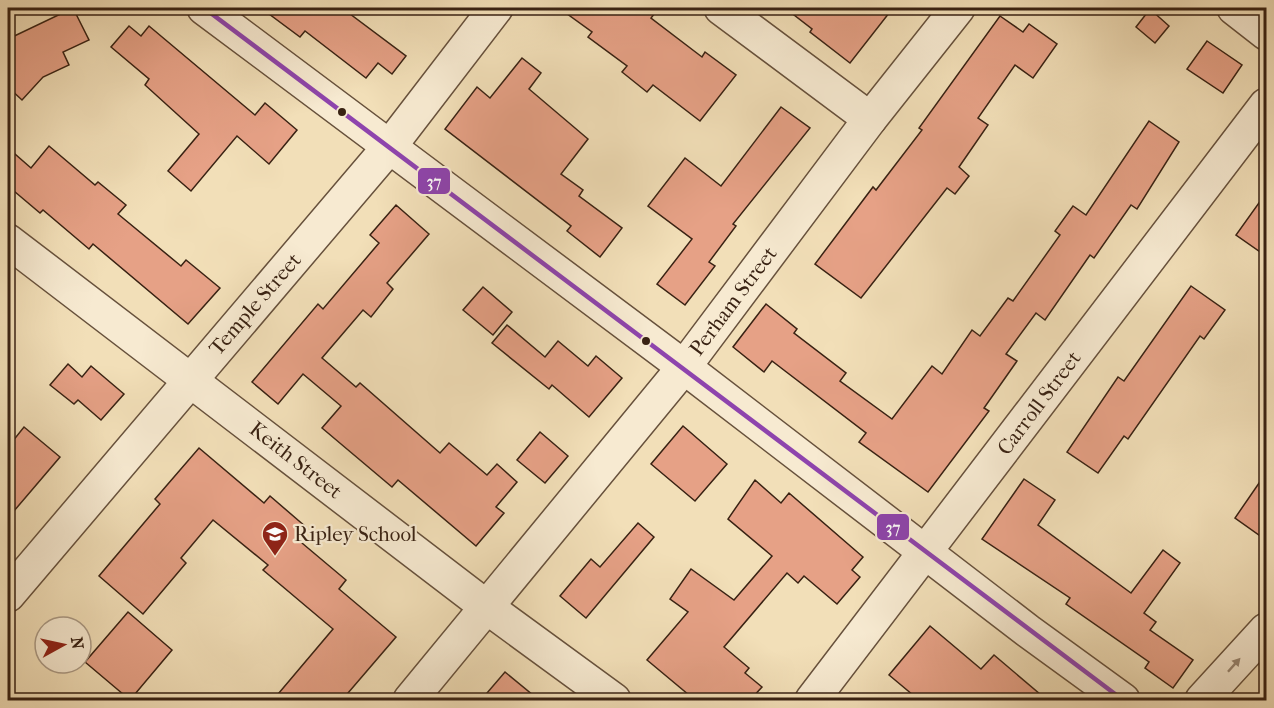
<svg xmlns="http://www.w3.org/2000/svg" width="1274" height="708" font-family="'IM FELL French Canon',serif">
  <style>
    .building { fill: #e6a186; stroke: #392213; stroke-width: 1.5 }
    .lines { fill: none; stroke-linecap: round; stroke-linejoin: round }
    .minor-casing { stroke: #67513c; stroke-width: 36 }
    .minor { stroke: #f7ead1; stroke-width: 33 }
    .bus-1-casing { stroke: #f7ead1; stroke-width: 9 }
    .bus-1 { stroke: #8e44ad; stroke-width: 4.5 }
    .oneway { fill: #988672 }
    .bus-dot { fill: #392213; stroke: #f7ead1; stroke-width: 2 }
    .labels { text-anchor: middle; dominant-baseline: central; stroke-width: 4.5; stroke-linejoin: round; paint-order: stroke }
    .street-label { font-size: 21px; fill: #392213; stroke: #f7ead1 }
    .poi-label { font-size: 21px; fill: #392213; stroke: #f7ead1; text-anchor: start }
    .line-badge { stroke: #f7ead1; stroke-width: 2 }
    .badge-label { font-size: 16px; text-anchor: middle; font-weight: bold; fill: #fff }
  </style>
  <rect width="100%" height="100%" fill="#f2dfb8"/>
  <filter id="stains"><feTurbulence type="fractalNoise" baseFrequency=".00333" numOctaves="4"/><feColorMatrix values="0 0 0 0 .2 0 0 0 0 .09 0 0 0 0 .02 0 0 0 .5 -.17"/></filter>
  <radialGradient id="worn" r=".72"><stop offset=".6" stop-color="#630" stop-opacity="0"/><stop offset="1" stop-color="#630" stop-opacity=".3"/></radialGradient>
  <g class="building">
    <polygon points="73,8 89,40 63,52 69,65 43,77 22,100 8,87 8,39"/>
    <polygon points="261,8 342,8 406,56 392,74 378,63 366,78 305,31 300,37"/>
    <polygon points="559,8 659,8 651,18 702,57 705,52 736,75 700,121 653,85 647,92 622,72 627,66 588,37 592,32"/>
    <polygon points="785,8 893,8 850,63 810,32 812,29"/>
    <polygon points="1150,9 1169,26 1155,43 1136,27"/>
    <polygon points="1000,16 1023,32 1029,24 1057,44 1033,78 1015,65 978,118 988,125 959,167 969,176 955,194 947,188 861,298 815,264 873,187 876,190 922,130 919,128"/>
    <polygon points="129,26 141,36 149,26 255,115 265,103 297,130 269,164 237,136 191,191 168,171 199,134 145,85 149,79 111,47"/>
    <polygon points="1207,41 1242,65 1223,93 1187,69"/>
    <polygon points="522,58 541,73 529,89 588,139 561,174 583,190 579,196 622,228 600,257 567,231 571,226 445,129 477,87 490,98"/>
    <polygon points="781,107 810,128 733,224 736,226 709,262 715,266 685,305 657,284 692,239 648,206 685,158 721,186"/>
    <polygon points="1149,121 1179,142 1137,209 1131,205 1094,258 1090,255 1045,320 1036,313 1006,354 1017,361 984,408 989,411 928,492 859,442 866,433 772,361 764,372 733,347 766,304 797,329 794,333 846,373 840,381 892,419 932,366 942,374 972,330 980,336 1008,298 1013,301 1060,235 1055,231 1073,206 1086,215"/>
    <polygon points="49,146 95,185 98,182 126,205 118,214 181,266 186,260 220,288 188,324 93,244 89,249 43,210 40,213 8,186 8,148 31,168"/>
    <polygon points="1266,193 1266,256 1236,235"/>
    <polygon points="396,205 429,234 387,283 393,289 371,317 363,310 322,358 356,387 360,383 440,453 449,443 487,475 497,464 517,482 496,507 504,513 476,546 398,480 392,487 322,428 341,406 303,374 278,404 252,382 318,304 323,309 379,243 370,235"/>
    <polygon points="1191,286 1225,310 1204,339 1200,336 1128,439 1124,436 1098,473 1067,452 1118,377 1124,381"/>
    <polygon points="483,287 512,312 493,335 463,310"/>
    <polygon points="507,325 545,357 558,341 588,366 596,356 622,378 589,417 552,385 549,389 492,343"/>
    <polygon points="68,364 82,377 91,366 124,394 101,420 78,400 74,404 50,385"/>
    <polygon points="683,426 727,464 695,501 651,464"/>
    <polygon points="24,427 60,457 8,518 8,447"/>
    <polygon points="540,432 568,456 545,483 517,460"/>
    <polygon points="199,448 264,503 270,496 306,527 296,538 346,580 339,589 396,637 342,700 273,700 333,629 263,570 268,565 213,520 181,558 186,563 143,614 99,576 160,504 155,499"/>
    <polygon points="1266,473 1266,540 1235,518"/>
    <polygon points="1024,479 1055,500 1038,525 1131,593 1163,550 1180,563 1144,613 1156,622 1150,630 1193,660 1173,688 1145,668 1149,662 1066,604 1070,598 982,539"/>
    <polygon points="755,480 781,503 789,493 863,557 852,570 860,577 837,604 804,576 798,583 787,573 724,647 749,668 745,673 762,687 750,700 695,700 647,660 688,612 670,599 691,569 734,600 772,556 728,519"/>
    <polygon points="638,523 654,537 586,618 560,596 591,559 600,567"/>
    <polygon points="128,612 172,650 130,700 85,662"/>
    <polygon points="930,626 981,669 994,655 1047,700 919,700 889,675"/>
    <polygon points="505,672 539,700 481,700"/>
  </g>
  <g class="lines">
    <g class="minor-casing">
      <g id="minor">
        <polyline points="204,8 684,367 1028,631 1123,700"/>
        <polyline points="721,8 870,119"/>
        <polyline points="1234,8 1266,33"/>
        <polyline points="8,241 488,608 614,700"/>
        <polyline points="8,595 390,146 496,8"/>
        <polyline points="410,700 684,367 870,119 958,8"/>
        <polyline points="812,700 1266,105"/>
        <polyline points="1202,700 1266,630"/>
      </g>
    </g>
    <use href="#minor" class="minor"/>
    <g class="bus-1-casing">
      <polyline id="bus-1" points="204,8 1123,700"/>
    </g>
    <use href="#bus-1" class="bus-1"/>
  </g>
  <defs><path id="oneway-solid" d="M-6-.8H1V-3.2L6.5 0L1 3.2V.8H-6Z" transform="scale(1.5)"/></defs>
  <use class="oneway" href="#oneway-solid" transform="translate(1234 665) rotate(-48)"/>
  <defs>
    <g id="school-pin" transform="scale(1.35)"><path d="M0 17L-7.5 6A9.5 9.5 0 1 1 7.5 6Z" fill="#8f2418" stroke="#f7ead1"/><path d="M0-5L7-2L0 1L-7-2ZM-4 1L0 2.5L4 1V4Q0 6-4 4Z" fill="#fff"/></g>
  </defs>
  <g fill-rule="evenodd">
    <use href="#school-pin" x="275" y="534"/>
  </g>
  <g class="bus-dot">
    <circle cx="342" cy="112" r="5"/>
    <circle cx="646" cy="341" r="5"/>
  </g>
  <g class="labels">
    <g class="street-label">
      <text transform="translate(733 301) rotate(-53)">Perham Street</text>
      <text transform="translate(255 304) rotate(-49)">Temple Street</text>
      <text transform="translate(1039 403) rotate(-53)">Carroll Street</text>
      <text transform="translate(296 460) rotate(38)">Keith Street</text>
    </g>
    <g class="poi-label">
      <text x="294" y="534">Ripley School</text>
    </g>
  </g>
  <g class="line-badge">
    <rect x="417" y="167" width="34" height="28" rx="6" fill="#8e44ad"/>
    <rect x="876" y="513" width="34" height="28" rx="6" fill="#8e44ad"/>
  </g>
  <g class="badge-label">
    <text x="434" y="187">37</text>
    <text x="893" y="533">37</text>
  </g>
  <rect width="1274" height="708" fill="none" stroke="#f2dfb8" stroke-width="30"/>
  <rect x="9" y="9" width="1256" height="690" fill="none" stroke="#392213" stroke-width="3"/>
  <rect x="15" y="15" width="1244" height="678" fill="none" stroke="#392213" stroke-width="1.5"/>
  <g transform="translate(63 645) rotate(82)"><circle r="28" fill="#f7ead1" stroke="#ab9a85" stroke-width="1.5"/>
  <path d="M0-4.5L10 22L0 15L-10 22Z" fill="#8f2418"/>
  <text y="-9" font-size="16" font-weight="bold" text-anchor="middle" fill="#392213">N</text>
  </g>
  <rect width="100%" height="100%" filter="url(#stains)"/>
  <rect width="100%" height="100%" fill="url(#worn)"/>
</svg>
